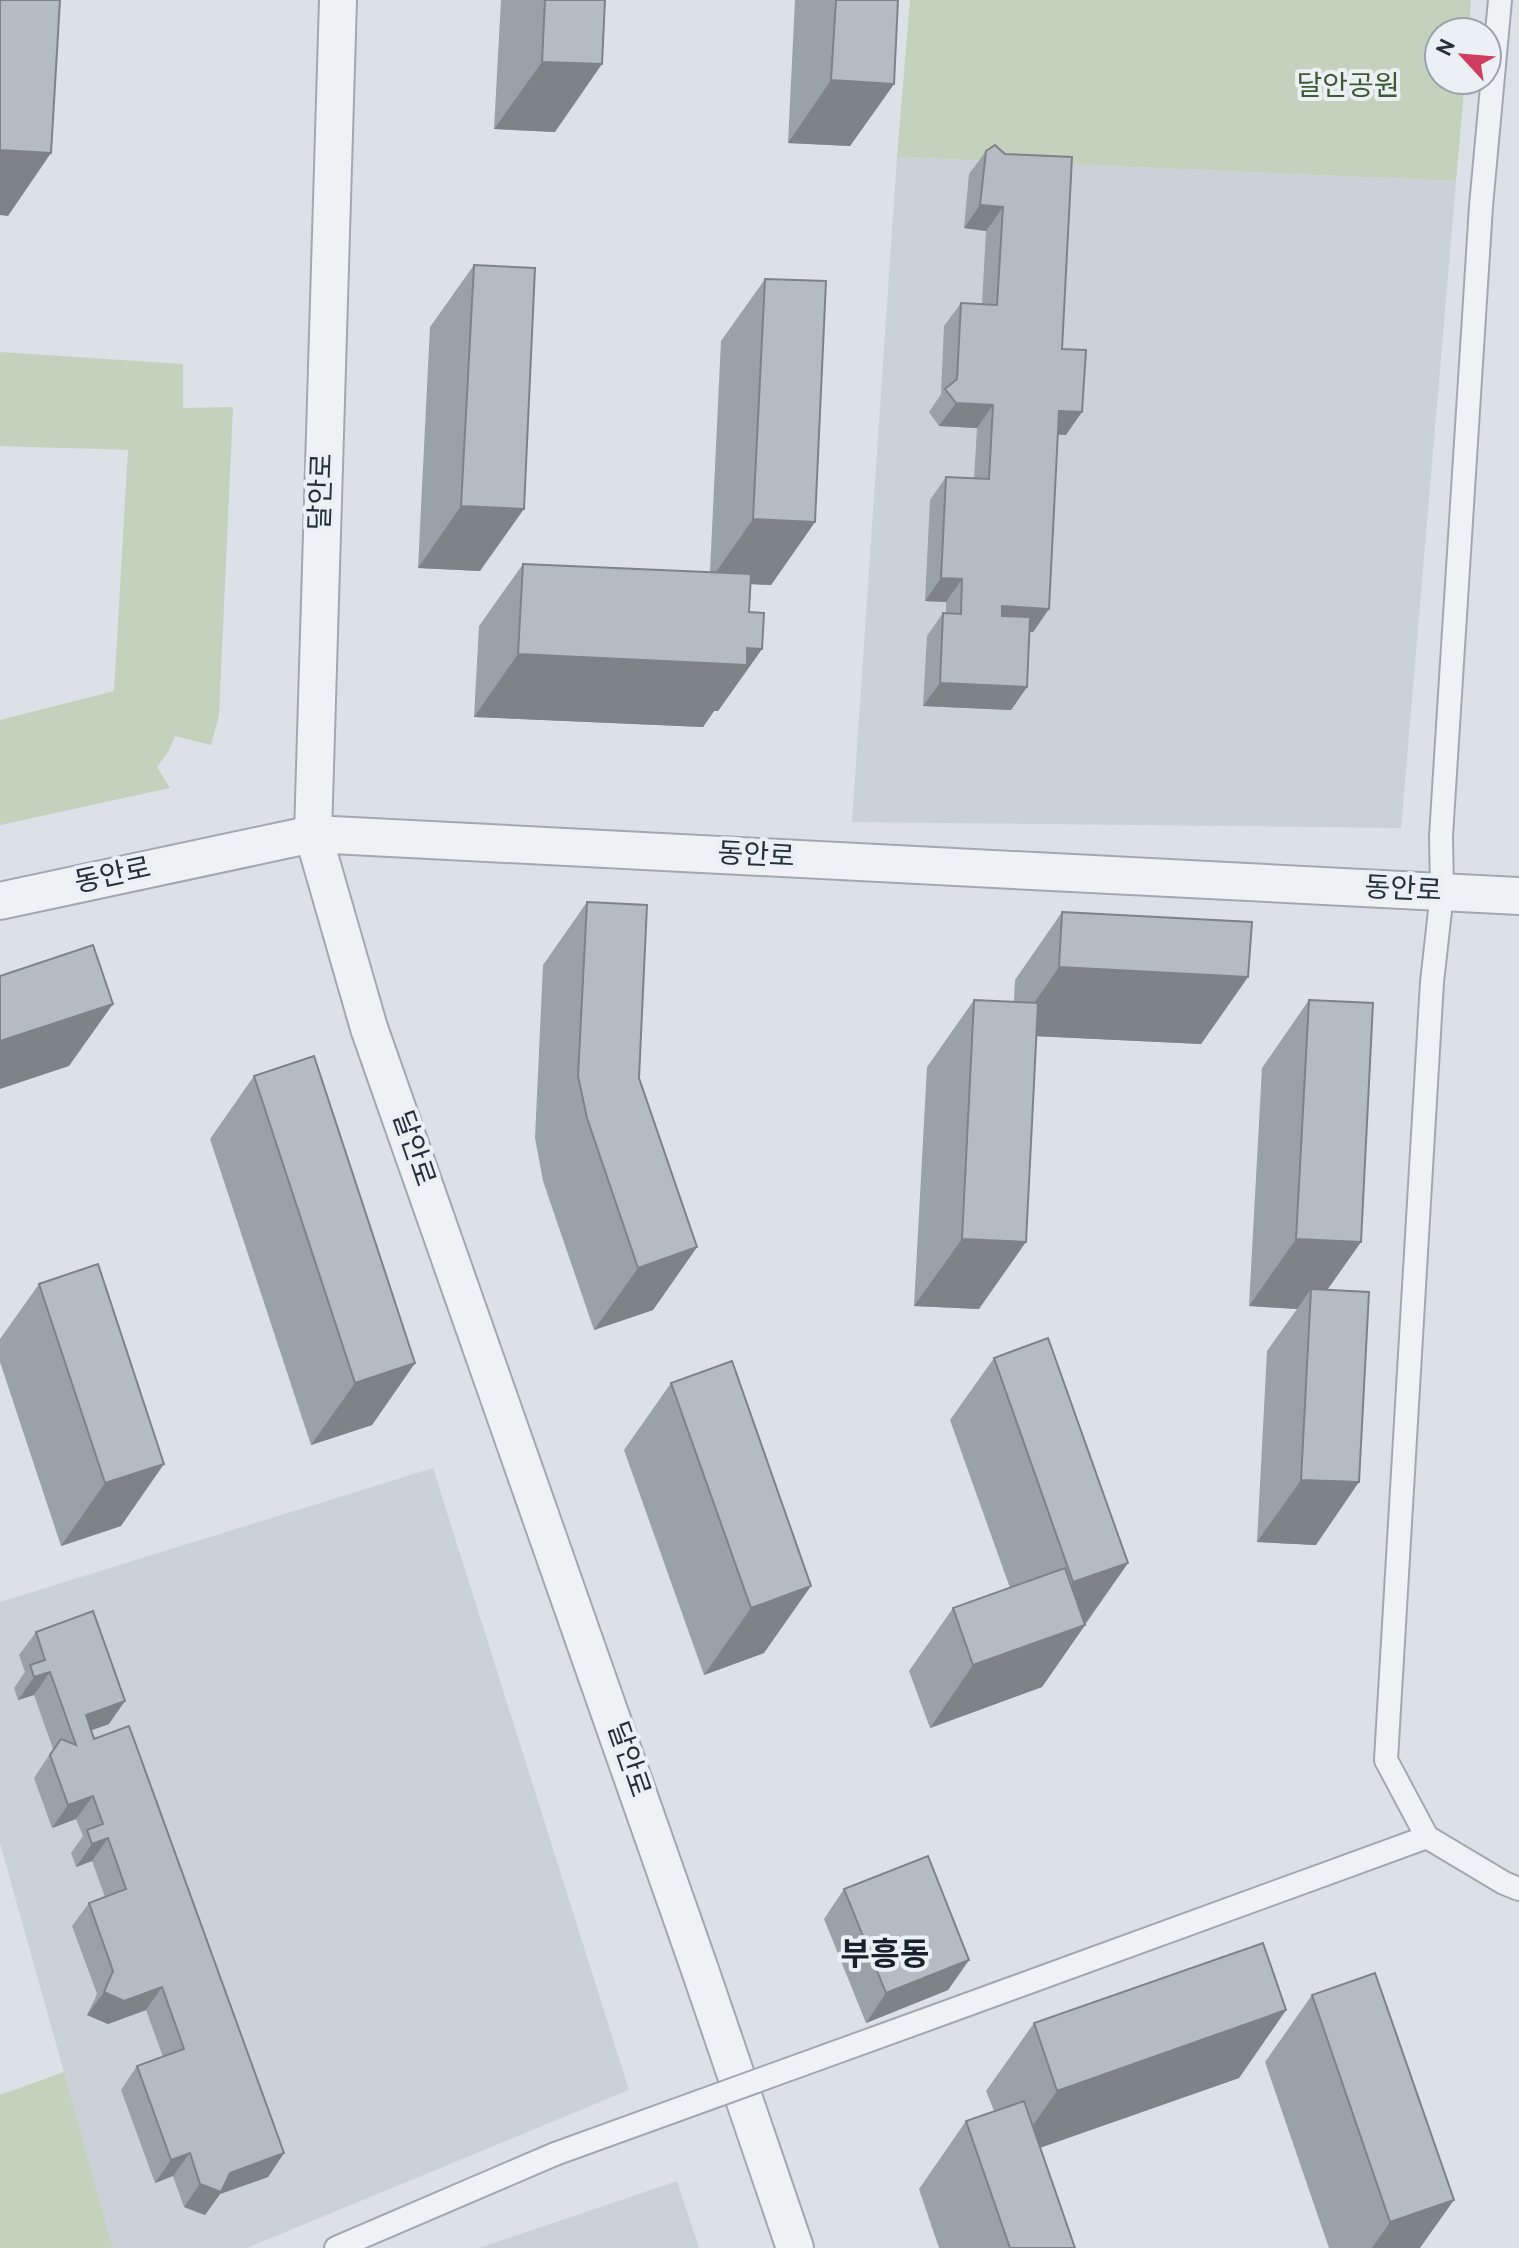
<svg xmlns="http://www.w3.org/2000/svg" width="1519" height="2248" font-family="Overpass,'Noto Sans KR',sans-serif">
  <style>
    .built { fill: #cad1d9 }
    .green { fill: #c4d1bd }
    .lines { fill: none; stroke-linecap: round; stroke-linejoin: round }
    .pedestrian-casing { stroke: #a2a8b1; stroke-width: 26 }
    .tertiary-casing { stroke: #a2a8b1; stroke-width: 40 }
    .pedestrian { stroke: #eff2f5; stroke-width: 22 }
    .tertiary { stroke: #eff2f5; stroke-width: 36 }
    .pedestrian-bridge-casing { stroke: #a2a8b1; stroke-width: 26; stroke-linecap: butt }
    .pedestrian-bridge { stroke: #eff2f5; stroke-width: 22 }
    .wall { fill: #9ba1a8 }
    .shaded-wall { fill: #7e8388 }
    .building { fill: #b4bbc3; stroke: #7e8388; stroke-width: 2 }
    .labels { text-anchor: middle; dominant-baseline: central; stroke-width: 8; stroke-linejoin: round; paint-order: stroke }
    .park-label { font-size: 28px; fill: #3e5933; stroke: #ebf0f4 }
    .street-label { font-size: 28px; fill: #26303d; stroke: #ebf0f4 }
    .quarter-label { font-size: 32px; font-weight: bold; fill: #18212d; stroke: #ebf0f4 }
  </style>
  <rect width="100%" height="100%" fill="#dce1e7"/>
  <g class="built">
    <polygon points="897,157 1456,181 1401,828 852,822"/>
    <polygon points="433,1468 629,2090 247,2248 113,2248 0,1843 0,1602"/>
    <polygon points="677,2181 699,2248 479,2248"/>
  </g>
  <g class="green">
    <polygon points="910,0 1471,0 1469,32 1439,32 1439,80 1465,80 1456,181 897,157"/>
    <polygon points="0,352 183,364 183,408 233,407 219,716 211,745 175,736 168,752 157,767 170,788 0,825 0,720 114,691 128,450 0,446"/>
    <polygon points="64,2072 113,2248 0,2248 0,2095"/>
  </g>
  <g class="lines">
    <g class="pedestrian-casing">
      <g id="pedestrian">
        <polyline points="1427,1837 1386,1760 1432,982 1442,893 1441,836 1481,206 1500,0"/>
        <polyline points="936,2016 1427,1837 1504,1883 1519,1889"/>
        <polyline points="336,2248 555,2154"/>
      </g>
    </g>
    <g class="tertiary-casing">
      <g id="tertiary">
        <polyline points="338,0 313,834 369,1028 699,1967 795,2248"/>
        <polyline points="0,901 313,834 1519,896"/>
      </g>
    </g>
    <use href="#pedestrian" class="pedestrian"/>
    <use href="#tertiary" class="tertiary"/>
    <g class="pedestrian-bridge-casing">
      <polyline id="pedestrian-bridge" points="555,2154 936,2016"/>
    </g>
    <use href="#pedestrian-bridge" class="pedestrian-bridge"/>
  </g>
  <g class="wall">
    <polygon points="501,0 605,0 555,132 494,129"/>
    <polygon points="795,0 898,0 894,84 850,146 788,143"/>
    <polygon points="986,151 1062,349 1066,435 1058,434 1049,609 1033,632 1030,632 1027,687 1011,710 923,706 927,636 943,613 946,613 946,602 925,601 930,500 946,477 974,478 977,428 939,426 929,412 941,394 944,326 961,303 982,304 986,231 964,228 969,174"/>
    <polygon points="474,265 480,571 418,568 430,327"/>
    <polygon points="765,279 815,522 771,585 751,584 749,612 762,649 718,711 714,711 703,727 474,717 479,626 523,564 710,572 721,341"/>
    <polygon points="587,902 639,1078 697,1247 653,1310 594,1330 543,1181 535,1138 543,965"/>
    <polygon points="1062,912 1248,977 1201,1044 1036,1036 979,1309 914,1306 927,1067 974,1000 1014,1002 1015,980"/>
    <polygon points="1309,1000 1361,1242 1327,1290 1316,1545 1257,1542 1267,1351 1297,1309 1249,1306 1262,1068"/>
    <polygon points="254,1076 415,1363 372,1425 311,1445 210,1139"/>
    <polygon points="39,1284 121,1526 61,1546 0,1362 0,1339"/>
    <polygon points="994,1358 1128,1563 1042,1687 930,1728 909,1671 953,1608 1010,1588 950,1420"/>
    <polygon points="732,1361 764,1653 704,1675 624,1450 671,1383"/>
    <polygon points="36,1632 109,1724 91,1730 94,1739 284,2153 268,2177 220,2194 205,2215 184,2207 173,2176 155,2183 121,2090 137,2066 163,2057 146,2010 108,2024 87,2015 97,1994 72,1926 89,1903 105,1897 92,1861 76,1867 71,1853 83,1836 76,1819 52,1828 34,1778 53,1749 34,1695 18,1700 14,1688 25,1672 19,1655"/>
    <polygon points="844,1889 969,1960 948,1990 866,2023 824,1919"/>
    <polygon points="1312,1995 1420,2248 1329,2248 1265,2062"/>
    <polygon points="1286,2010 1239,2078 1040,2148 1075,2248 939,2248 919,2189 966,2121 994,2111 986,2091 1034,2023"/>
  </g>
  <g class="shaded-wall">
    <polygon points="542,62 602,64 555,132 494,129"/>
    <polygon points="831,80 894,84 850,146 788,143"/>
    <polygon points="0,150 51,153 8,216 0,215"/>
    <polygon points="980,205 1003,207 986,231 964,228"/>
    <polygon points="956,403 993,405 977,428 939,426"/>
    <polygon points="1059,411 1082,412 1066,435 1043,434"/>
    <polygon points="461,506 524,509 480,571 418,568"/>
    <polygon points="753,519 815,522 771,585 709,582"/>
    <polygon points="941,578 962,579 946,602 925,601"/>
    <polygon points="1002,606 1049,609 1033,632 986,629"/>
    <polygon points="747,648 762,649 718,711 714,711 703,727 474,717 518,654"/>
    <polygon points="940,683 1027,687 1011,710 923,706"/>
    <polygon points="1059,967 1248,977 1201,1044 1012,1035"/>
    <polygon points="113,1004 69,1066 0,1089 0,1041"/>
    <polygon points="962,1239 1026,1242 979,1309 914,1306"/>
    <polygon points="1296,1239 1361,1242 1313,1310 1311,1289 1297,1309 1249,1306"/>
    <polygon points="697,1247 653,1310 594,1330 638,1268"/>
    <polygon points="415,1363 372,1425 311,1445 355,1383"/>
    <polygon points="164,1464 121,1526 61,1546 105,1483"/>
    <polygon points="1301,1480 1359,1482 1316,1545 1257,1542"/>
    <polygon points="1128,1563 1084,1625 1030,1644 1073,1582"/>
    <polygon points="811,1586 764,1653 704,1675 751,1608"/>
    <polygon points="1085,1625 1042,1687 930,1728 973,1665"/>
    <polygon points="50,1672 34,1695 18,1700 34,1677"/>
    <polygon points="125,1701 109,1724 73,1737 86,1715"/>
    <polygon points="93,1796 76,1819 52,1828 68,1805"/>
    <polygon points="108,1838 92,1861 76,1867 92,1844"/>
    <polygon points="969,1960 948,1990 866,2023 886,1993"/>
    <polygon points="162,1987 146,2010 108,2024 87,2015 104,1992"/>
    <polygon points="1286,2010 1239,2078 1010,2158 1057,2091"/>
    <polygon points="190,2153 173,2176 155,2183 171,2160"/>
    <polygon points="284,2153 268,2177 220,2194 205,2215 184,2207 200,2184"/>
    <polygon points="1454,2200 1420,2248 1372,2248 1390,2222"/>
  </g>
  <g class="building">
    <polygon points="0,0 60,0 51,153 0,150"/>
    <polygon points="545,0 605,0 602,64 542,62"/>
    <polygon points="836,0 898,0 894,84 831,80"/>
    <polygon points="995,145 1005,154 1072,157 1062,349 1086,350 1082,412 1059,411 1049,609 1002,606 1002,616 1030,617 1027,687 940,683 943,613 961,614 962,579 941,578 946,477 989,479 993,405 956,403 945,389 957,379 961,303 997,305 1003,207 980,205 986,151"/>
    <polygon points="474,265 535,268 524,509 461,506"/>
    <polygon points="765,279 826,281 815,522 753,519"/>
    <polygon points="523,564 751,574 749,612 764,613 762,649 747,648 747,665 518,654"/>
    <polygon points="587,902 647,905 639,1078 697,1247 638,1268 587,1118 578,1076"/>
    <polygon points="1062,912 1252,922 1248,977 1059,967"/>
    <polygon points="93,945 113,1004 0,1041 0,976"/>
    <polygon points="974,1000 1038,1003 1026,1242 962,1239"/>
    <polygon points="1309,1000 1373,1003 1361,1242 1296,1239"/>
    <polygon points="314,1056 415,1363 355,1383 254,1076"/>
    <polygon points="98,1264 164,1464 105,1483 39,1284"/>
    <polygon points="1311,1289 1369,1292 1359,1482 1301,1480"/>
    <polygon points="1048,1338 1128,1563 1073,1582 994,1358"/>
    <polygon points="732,1361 811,1586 751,1608 671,1383"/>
    <polygon points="1065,1568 1085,1625 973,1665 953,1608"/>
    <polygon points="93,1611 125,1701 86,1715 94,1739 129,1726 284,2153 230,2173 221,2192 200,2184 190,2153 171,2160 137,2066 184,2049 162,1987 124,2001 104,1992 113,1971 89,1903 126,1889 108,1838 92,1844 87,1830 103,1824 93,1796 68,1805 50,1755 61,1739 76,1745 50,1672 34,1677 30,1665 45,1660 36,1632"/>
    <polygon points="928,1856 969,1960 886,1993 844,1889"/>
    <polygon points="1263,1943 1286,2010 1057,2091 1034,2023"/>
    <polygon points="1375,1973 1454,2200 1390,2222 1312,1995"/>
    <polygon points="1024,2101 1075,2248 1010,2248 966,2121"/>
  </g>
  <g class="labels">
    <g class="park-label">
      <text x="1348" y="88">달안공원</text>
    </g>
    <g class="street-label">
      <text transform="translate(323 492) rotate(-88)">달안로</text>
      <text transform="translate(756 857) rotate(3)">동안로</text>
      <text transform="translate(113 877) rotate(-12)">동안로</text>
      <text transform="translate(1403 891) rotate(3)">동안로</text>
      <text transform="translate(412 1149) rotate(71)">달안로</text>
      <text transform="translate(627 1760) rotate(71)">달안로</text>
    </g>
    <g class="quarter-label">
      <text x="885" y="1957">부흥동</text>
    </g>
  </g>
  <g transform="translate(1463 56) rotate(296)"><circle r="38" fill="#ebf0f4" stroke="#9ca3ab" stroke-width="2"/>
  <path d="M0-6L14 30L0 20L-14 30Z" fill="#cf3e61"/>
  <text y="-12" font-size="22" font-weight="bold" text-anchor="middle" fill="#26303d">N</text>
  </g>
</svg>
